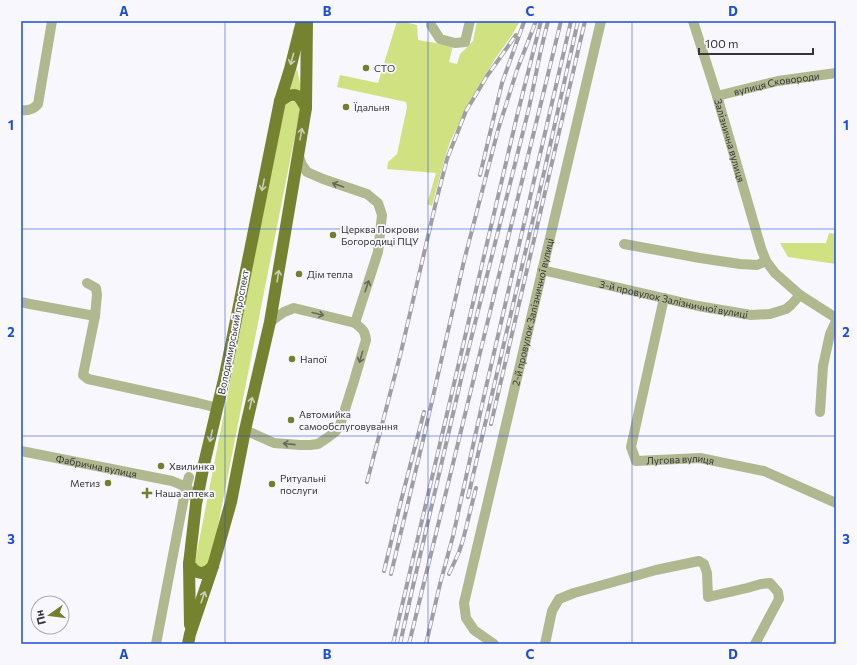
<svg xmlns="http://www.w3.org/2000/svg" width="857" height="665" font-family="Commissioner,sans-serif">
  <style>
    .green { fill: #d0e181 }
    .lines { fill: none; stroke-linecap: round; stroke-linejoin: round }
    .minor { stroke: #b0b88f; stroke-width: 10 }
    .major { stroke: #75822f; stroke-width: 12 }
    .rail-casing { stroke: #9f9ea3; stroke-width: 4 }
    .rail { stroke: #f9f7fe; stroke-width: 2.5; stroke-dasharray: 8; stroke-linecap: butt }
    .oneway { stroke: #cbceb6 }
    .oneway2 { stroke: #67695b }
    .grid { fill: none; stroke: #1d4ed8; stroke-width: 1; stroke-opacity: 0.55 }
    .poi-dot { fill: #737f2c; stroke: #f9f7fe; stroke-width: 1.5 }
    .labels { text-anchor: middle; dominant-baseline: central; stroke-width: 3.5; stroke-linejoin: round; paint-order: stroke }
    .poi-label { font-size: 10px; fill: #363538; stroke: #f9f7fe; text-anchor: start }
    .street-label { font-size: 10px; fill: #363538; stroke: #f9f7fe }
    .neatline { fill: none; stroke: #1d4ed8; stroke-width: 1.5 }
    .grid-label { font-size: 13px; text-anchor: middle; font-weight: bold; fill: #1d4ed8 }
  </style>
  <rect width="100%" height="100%" fill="#f9f7fe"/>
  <g class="green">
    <polygon points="397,21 407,21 409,23 417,25 418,40 453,46 449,62 457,64 460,54 473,41 477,21 520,21 512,35 495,59 472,97 450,142 444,161 432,206 427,204 436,173 387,169 388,162 397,154 407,107 406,102 337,87 340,75 378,83"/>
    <polygon points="297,69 302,93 289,91"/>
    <path d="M293,101C297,102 300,106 300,110L210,566L205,570L196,565L195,562L284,106L286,104Z"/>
    <polygon points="829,233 836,234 836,264 788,257 780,243 826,243"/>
  </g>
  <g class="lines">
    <g class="minor">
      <path id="s1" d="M693,21L717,96L761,248L766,261L775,273L800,295L836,318"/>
      <polyline points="431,25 440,39 455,43 465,42 470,21"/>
      <path id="s2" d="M717,96L778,81L836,73"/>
      <path d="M21,110C28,111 33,110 38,104L52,21"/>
      <polyline points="298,154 302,165 307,172 323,179 367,194 378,203 382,215 378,252 355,323"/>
      <polyline points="624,244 700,258 740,264 757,265 766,261"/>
      <path id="s3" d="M542,270L698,306L751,315L770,314L786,309L791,305L800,295"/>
      <polyline points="87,283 96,288 97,295 95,316 83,375 88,379 198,403 218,408"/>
      <path id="s4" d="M664,298L631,447L636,461L700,458L764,471L836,503"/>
      <polyline points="21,302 30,304 95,316"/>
      <polyline points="820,412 823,366 830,334 836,321"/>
      <path d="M245,430L274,443L300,445H310L318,444L327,438L335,432L340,425L354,381L366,340C365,330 362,329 355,323L294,308L284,312L270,322"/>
      <path id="s5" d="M21,451L172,481C185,486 193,489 196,504"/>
      <polyline points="156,644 186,487 189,477"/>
      <path id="s6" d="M494,644L474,630L466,618L464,603L601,21"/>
      <polyline points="545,644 552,611 559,599 574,593 656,570 699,561 704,564 707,573 708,597 747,588 761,584 770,583 778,592 779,599 755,644"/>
    </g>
    <g class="major">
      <polyline points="306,108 307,21"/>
      <polyline points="189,564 190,625"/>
      <path d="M213,566C204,576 197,575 189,564L196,504L204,464L225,375L280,101L290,69L302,21"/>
      <path d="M188,644L190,634L213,566L231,502L245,430L270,322L306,108C298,93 295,91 280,101"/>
    </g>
    <g class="rail-casing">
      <g id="rail">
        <polyline points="480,175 502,83 524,22"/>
        <polyline points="491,424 585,21"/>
        <polyline points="367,482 401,352 436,202 447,159 466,111 487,76 516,35"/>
        <polyline points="468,497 545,168 578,21"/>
        <polyline points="384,571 402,497 424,412"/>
        <polyline points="391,574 424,436 464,261 498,130 517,70 536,21"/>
        <polyline points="449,574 459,552 463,540 476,488"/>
        <polyline points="393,644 476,290 517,116 541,21"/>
        <polyline points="400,644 413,586 463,371 529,108 540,54 548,21"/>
        <polyline points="409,644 561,21"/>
        <polyline points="426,644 440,584 453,536 484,396 571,21"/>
      </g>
    </g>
    <use href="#rail" class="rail"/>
  </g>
  <defs><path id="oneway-shaft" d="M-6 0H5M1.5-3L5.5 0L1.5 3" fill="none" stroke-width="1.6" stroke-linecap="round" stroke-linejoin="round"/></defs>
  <g class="oneway">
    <use href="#oneway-shaft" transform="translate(292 59) rotate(105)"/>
    <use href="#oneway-shaft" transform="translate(301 134) rotate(-80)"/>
    <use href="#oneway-shaft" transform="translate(263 185) rotate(102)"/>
    <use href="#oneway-shaft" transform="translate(278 276) rotate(-81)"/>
    <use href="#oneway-shaft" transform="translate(251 403) rotate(-77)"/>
    <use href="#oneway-shaft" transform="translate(211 436) rotate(103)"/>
    <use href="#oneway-shaft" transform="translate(203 597) rotate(-71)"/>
  </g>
  <g class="oneway2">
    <use href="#oneway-shaft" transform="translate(338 185) rotate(-161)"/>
    <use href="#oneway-shaft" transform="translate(367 286) rotate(-71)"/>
    <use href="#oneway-shaft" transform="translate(318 314) rotate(14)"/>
    <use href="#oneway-shaft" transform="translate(361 357) rotate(106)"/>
    <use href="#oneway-shaft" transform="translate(289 444) rotate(-174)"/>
  </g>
  <path class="grid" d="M225,21V644M428,21V644M632,21V644M21,229H836M21,436H836"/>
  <g class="poi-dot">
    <circle cx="366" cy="68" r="4"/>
    <circle cx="346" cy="107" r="4"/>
    <circle cx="333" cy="235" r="4"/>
    <circle cx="299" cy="274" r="4"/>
    <circle cx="292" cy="359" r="4"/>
    <circle cx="291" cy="420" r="4"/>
    <circle cx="161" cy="466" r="4"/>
    <circle cx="108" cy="483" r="4"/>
    <circle cx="272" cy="484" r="4"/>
    <path d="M145 487h4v4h4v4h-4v4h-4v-4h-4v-4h4z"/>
  </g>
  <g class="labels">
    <g class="poi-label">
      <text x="374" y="68">СТО</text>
      <text x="354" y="107">Їдальня</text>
      <text x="341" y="229">Церква Покрови<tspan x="341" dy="12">Богородиці ПЦУ</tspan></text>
      <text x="307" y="274">Дім тепла</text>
      <text x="300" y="359">Напої</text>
      <text x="299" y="414">Автомийка<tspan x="299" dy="12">самообслуговування</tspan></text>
      <text x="169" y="466">Хвилинка</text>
      <text x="280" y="478">Ритуальні<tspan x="280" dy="12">послуги</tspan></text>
      <text x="100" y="483" text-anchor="end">Метиз</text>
      <text x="155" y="493">Наша аптека</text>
    </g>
    <g class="street-label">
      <text stroke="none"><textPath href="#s2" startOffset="61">вулиця Сковороди</textPath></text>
      <text stroke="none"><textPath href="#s1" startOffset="125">Залізнична вулиця</textPath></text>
      <text stroke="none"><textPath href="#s3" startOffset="135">3-й провулок Залізничної вулиці</textPath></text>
      <text stroke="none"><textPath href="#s6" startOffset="353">2-й провулок Залізничної вулиці</textPath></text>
      <text transform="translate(233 332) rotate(-79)">Володимирський проспект</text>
      <text stroke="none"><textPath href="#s4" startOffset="212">Лугова вулиця</textPath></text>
      <text stroke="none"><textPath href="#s5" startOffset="77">Фабрична вулиця</textPath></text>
    </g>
  </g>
  <rect width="857" height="665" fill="none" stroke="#f9f7fe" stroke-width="44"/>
  <g transform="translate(50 615) rotate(256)"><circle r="19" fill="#f9f7fe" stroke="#aba9af"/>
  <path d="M0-3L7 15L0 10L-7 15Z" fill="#737f2c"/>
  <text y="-6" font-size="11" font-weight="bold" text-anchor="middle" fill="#363538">Пн</text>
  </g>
  <path d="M699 48v6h114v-6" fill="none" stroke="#363538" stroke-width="2"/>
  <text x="705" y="48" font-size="12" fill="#363538" stroke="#f9f7fe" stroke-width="3" paint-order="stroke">100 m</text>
  <rect x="22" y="22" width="813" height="621" class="neatline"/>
  <g class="grid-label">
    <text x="124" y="16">A</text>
    <text x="327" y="16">B</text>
    <text x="530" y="16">C</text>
    <text x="733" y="16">D</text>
    <text x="11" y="130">1</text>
    <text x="846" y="130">1</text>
    <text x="11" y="337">2</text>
    <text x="846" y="337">2</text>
    <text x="11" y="544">3</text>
    <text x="846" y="544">3</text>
    <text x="124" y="659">A</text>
    <text x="327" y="659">B</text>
    <text x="530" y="659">C</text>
    <text x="733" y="659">D</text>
  </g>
</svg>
